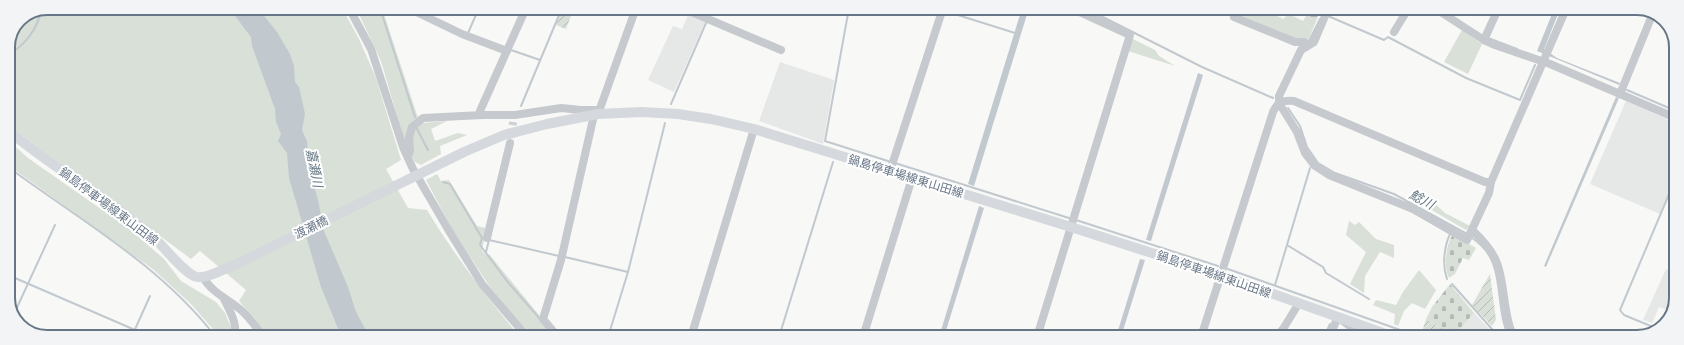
<svg xmlns="http://www.w3.org/2000/svg" width="1684" height="345" font-family="Montserrat,'Noto Sans JP',sans-serif">
  <style>
    .built { fill: #e6e7e7 }
    .grass { fill: #d9e0d7 }
    .forest { fill: url(#forest-firs) }
    .cemetery { fill: url(#cemetery-stones) }
    .garden { fill: url(#garden-furrows) }
    .water { fill: #c1c9cf }
    .lines { fill: none; stroke-linecap: round; stroke-linejoin: round }
    .stream { stroke: #c1c9cf; stroke-width: 2 }
    .minor-tunnel { stroke: #ccd1d5; stroke-width: 8; stroke-dasharray: 8 4; stroke-linecap: butt }
    .minor { stroke: #c6c9cd; stroke-width: 8 }
    .major { stroke: #d5d9dd; stroke-width: 10 }
    .labels { text-anchor: middle; dominant-baseline: central; stroke-width: 4; stroke-linejoin: round; paint-order: stroke }
    .street-label { font-size: 12px; fill: #677687; stroke: #fff }
    .water-label { font-size: 13px; font-style: italic; fill: #637783; stroke: #fff }
    .rim { fill: none; stroke: #677687; stroke-width: 2 }
  </style>
  <defs>
    <pattern id="forest-firs" width="22" height="20" patternUnits="userSpaceOnUse"><rect width="22" height="20" fill="#d9e0d7"/><path d="M5 1l3.5 6h-7zM16 11l3.5 6h-7z" fill="#b4bab4"/></pattern>
    <pattern id="cemetery-stones" width="16" height="16" patternUnits="userSpaceOnUse"><rect width="16" height="16" fill="#d9e0d7"/><path d="M2 7V4a2 2 0 0 1 4 0v3zM10 15v-3a2 2 0 0 1 4 0v3z" fill="#b4bab4"/></pattern>
    <pattern id="garden-furrows" width="10" height="10" patternUnits="userSpaceOnUse"><rect width="10" height="10" fill="#d9e0d7"/><path d="M-1 1l2-2M0 10L10 0M9 11l2-2" fill="none" stroke="#b4bab4"/></pattern>
  </defs>
  <rect width="100%" height="100%" fill="#f8f8f6"/>
  <g class="built">
    <polygon points="688,15 705,22 674,92 648,80 673,26 682,29"/>
    <polygon points="780,62 834,80 823,144 759,121"/>
    <polygon points="1626,101 1676,123 1675,178 1660,214 1590,184"/>
    <polygon points="1666,269 1675,273 1675,306 1672,312 1659,307 1652,323 1643,320"/>
    <polygon points="1474,313 1497,337 1440,337 1448,332 1456,333"/>
  </g>
  <g class="grass">
    <path d="M47,8H342L359,39L376,78L401,160L386,169L408,208L427,210C455,256 485,295 520,337L267,336L255,319L239,301L246,290L200,251L191,259C131,213 67,172 8,124V46L19,19Z"/>
    <polygon points="356,8 382,8 417,115 422,123 447,121 431,129 435,141 458,133 467,135 440,146 441,154 421,165 415,162 405,143 381,61"/>
    <polygon points="1240,9 1264,9 1283,19 1289,14 1303,21 1312,31 1309,39 1294,38 1238,14"/>
    <polygon points="1462,30 1482,44 1468,74 1444,62"/>
    <polygon points="1131,38 1155,50 1159,56 1175,66 1128,51"/>
    <polygon points="8,140 28,158 128,228 164,259 181,281 216,302 225,313 232,330 231,336 219,336 191,304 154,270 8,165"/>
    <polygon points="437,174 441,181 449,180 477,226 486,228 482,251 486,255 489,254 557,337 531,337 490,287 453,231 426,180"/>
    <polygon points="1411,198 1431,200 1445,213 1470,226 1466,230"/>
    <polygon points="1349,221 1355,225 1359,222 1376,239 1394,245 1394,258 1380,252 1365,276 1364,293 1350,284 1366,252 1346,235"/>
    <polygon points="1419,270 1436,290 1425,309 1412,303 1404,311 1398,326 1394,324 1395,314 1373,305 1376,300 1396,305 1403,292"/>
  </g>
  <polygon class="forest" points="1310,9 1321,9 1312,31 1303,21"/>
  <g class="cemetery">
    <path d="M1453,234L1476,248L1469,260L1463,258L1455,274L1449,278C1443,266 1446,245 1453,234Z"/>
    <polygon points="1450,284 1474,313 1456,333 1448,332 1426,319 1432,307"/>
  </g>
  <g class="garden">
    <polygon points="563,8 574,8 566,29 556,25"/>
    <polygon points="1490,274 1496,320 1492,326 1472,305"/>
    <path d="M1426,319L1448,332C1440,337 1430,339 1421,335Z"/>
  </g>
  <g class="water">
    <polygon points="229,8 258,8 277,32 290,54 294,66 295,82 299,87 305,114 302,130 307,141 309,168 318,200 324,231 348,287 356,312 369,336 341,336 321,287 289,178 287,153 278,141 281,134 276,122 275,109 252,46 251,37"/>
    <polygon points="1022,8 1029,8 974,186 968,184"/>
    <polygon points="1554,9 1560,9 1544,49 1557,58 1620,83 1619,85 1537,51"/>
    <polygon points="1198,73 1203,75 1151,241 1146,240"/>
    <polygon points="1616,97 1619,98 1546,267 1544,266"/>
    <polygon points="979,206 984,208 944,337 939,337"/>
    <polygon points="1140,259 1145,260 1121,337 1116,337"/>
  </g>
  <g class="lines">
    <g class="stream">
      <polyline points="380,8 415,117"/>
      <polyline points="849,8 825,141 891,162"/>
      <polyline points="916,8 937,15"/>
      <polyline points="1085,8 1202,67 1273,98"/>
      <polyline points="945,11 1015,33"/>
      <polyline points="1328,16 1384,40 1388,37 1466,78 1520,100 1535,65"/>
      <polyline points="709,17 712,8"/>
      <polyline points="468,33 479,8"/>
      <polyline points="1488,38 1517,49"/>
      <polyline points="1304,39 1309,41 1320,19"/>
      <polyline points="511,50 540,60"/>
      <path d="M8,55C24,46 38,29 41,10"/>
      <polyline points="1627,90 1676,111"/>
      <polyline points="671,104 706,23"/>
      <polyline points="521,106 562,8"/>
      <polyline points="1288,108 1300,126 1307,147 1318,163 1335,173 1394,194 1467,234"/>
      <polyline points="417,129 428,150"/>
      <polyline points="895,163 1072,219"/>
      <path d="M8,167C80,220 160,265 215,336"/>
      <polyline points="443,182 450,184 482,238 480,245 507,281 540,319"/>
      <polyline points="1076,220 1218,266"/>
      <path d="M1471,237C1478,242 1486,249 1490,257C1502,278 1497,313 1509,337"/>
      <polyline points="489,240 559,256"/>
      <polyline points="1287,245 1323,267 1326,273 1369,299"/>
      <polyline points="486,252 489,240"/>
      <polyline points="565,257 628,272"/>
      <polyline points="1228,269 1420,337"/>
      <polyline points="8,275 149,336"/>
      <path d="M1447,279C1442,265 1444,247 1450,234"/>
      <polyline points="1452,284 1499,337"/>
      <polyline points="1275,285 1310,168"/>
      <polyline points="14,314 55,225"/>
      <polyline points="1658,329 1624,315 1620,310 1675,180"/>
      <polyline points="132,336 150,296"/>
      <polyline points="608,337 628,272 665,123"/>
      <polyline points="779,337 833,162"/>
      <polyline points="1324,337 1330,324"/>
    </g>
    <polyline class="minor-tunnel" points="511,137 513,122"/>
    <g class="minor">
      <polyline points="349,8 371,49 403,147 413,169 449,231 482,284 527,337"/>
      <polyline points="408,8 462,34 507,51"/>
      <polyline points="682,8 781,50"/>
      <polyline points="1237,9 1234,17 1295,42 1302,42 1306,47"/>
      <polyline points="1328,9 1314,42 1301,50 1279,96 1279,103 1297,132 1305,153 1315,166 1329,175 1413,209 1467,240 1489,193 1491,182"/>
      <polyline points="1436,9 1484,40 1495,45 1550,64 1676,118"/>
      <polyline points="1394,32 1408,9"/>
      <polyline points="1484,40 1498,9"/>
      <polyline points="1620,94 1653,13"/>
      <polyline points="598,114 636,8"/>
      <polyline points="482,115 480,111 526,8"/>
      <polyline points="408,157 410,151 409,138 412,127 423,118 482,115 515,115 561,108 581,110 599,110"/>
      <polyline points="890,171 943,8"/>
      <path d="M1472,230C1500,256 1500,268 1505,304C1507,315 1508,327 1514,337"/>
      <polyline points="487,238 510,143"/>
      <path d="M203,277C211,292 228,299 241,310C249,317 256,327 263,336"/>
      <path d="M224,299C230,311 237,323 235,336"/>
      <polyline points="562,337 554,332 543,319 561,260 594,115"/>
      <polyline points="691,337 754,129"/>
      <polyline points="863,337 912,178"/>
      <polyline points="1037,337 1130,35 1071,8"/>
      <path d="M1201,337L1273,112C1278,102 1282,100 1294,101L1485,182H1491L1566,9"/>
      <polyline points="1276,337 1283,329 1299,303"/>
      <polyline points="1329,337 1338,317 1364,337"/>
    </g>
    <path class="major" d="M8,130C53,169 107,197 152,236C164,246 184,274 197,277C206,279 228,267 237,264L464,152L504,135L547,124L598,114L642,112L678,114L711,119L754,129L1071,227L1220,275L1394,337"/>
  </g>
  <g class="labels">
    <g class="street-label">
      <text transform="translate(906 176) rotate(17)">鍋島停車場線東山田線</text>
      <text transform="translate(109 206) rotate(37)">鍋島停車場線東山田線</text>
      <text transform="translate(311 227) rotate(-26)">渡瀬橋</text>
      <text transform="translate(1214 274) rotate(19)">鍋島停車場線東山田線</text>
    </g>
    <g class="water-label">
      <text transform="translate(315 168) rotate(79)">嘉瀬川</text>
      <text transform="translate(1422 199) rotate(28)">鯰川</text>
    </g>
  </g>
  <path d="M0 0H1684V345H0ZM47 15H1637A32 32 0 0 1 1669 47V298A32 32 0 0 1 1637 330H47A32 32 0 0 1 15 298V47A32 32 0 0 1 47 15Z" fill="#f3f4f5" fill-rule="evenodd"/>
  <path class="rim" d="M47 15H1637A32 32 0 0 1 1669 47V298A32 32 0 0 1 1637 330H47A32 32 0 0 1 15 298V47A32 32 0 0 1 47 15Z"/>
</svg>
